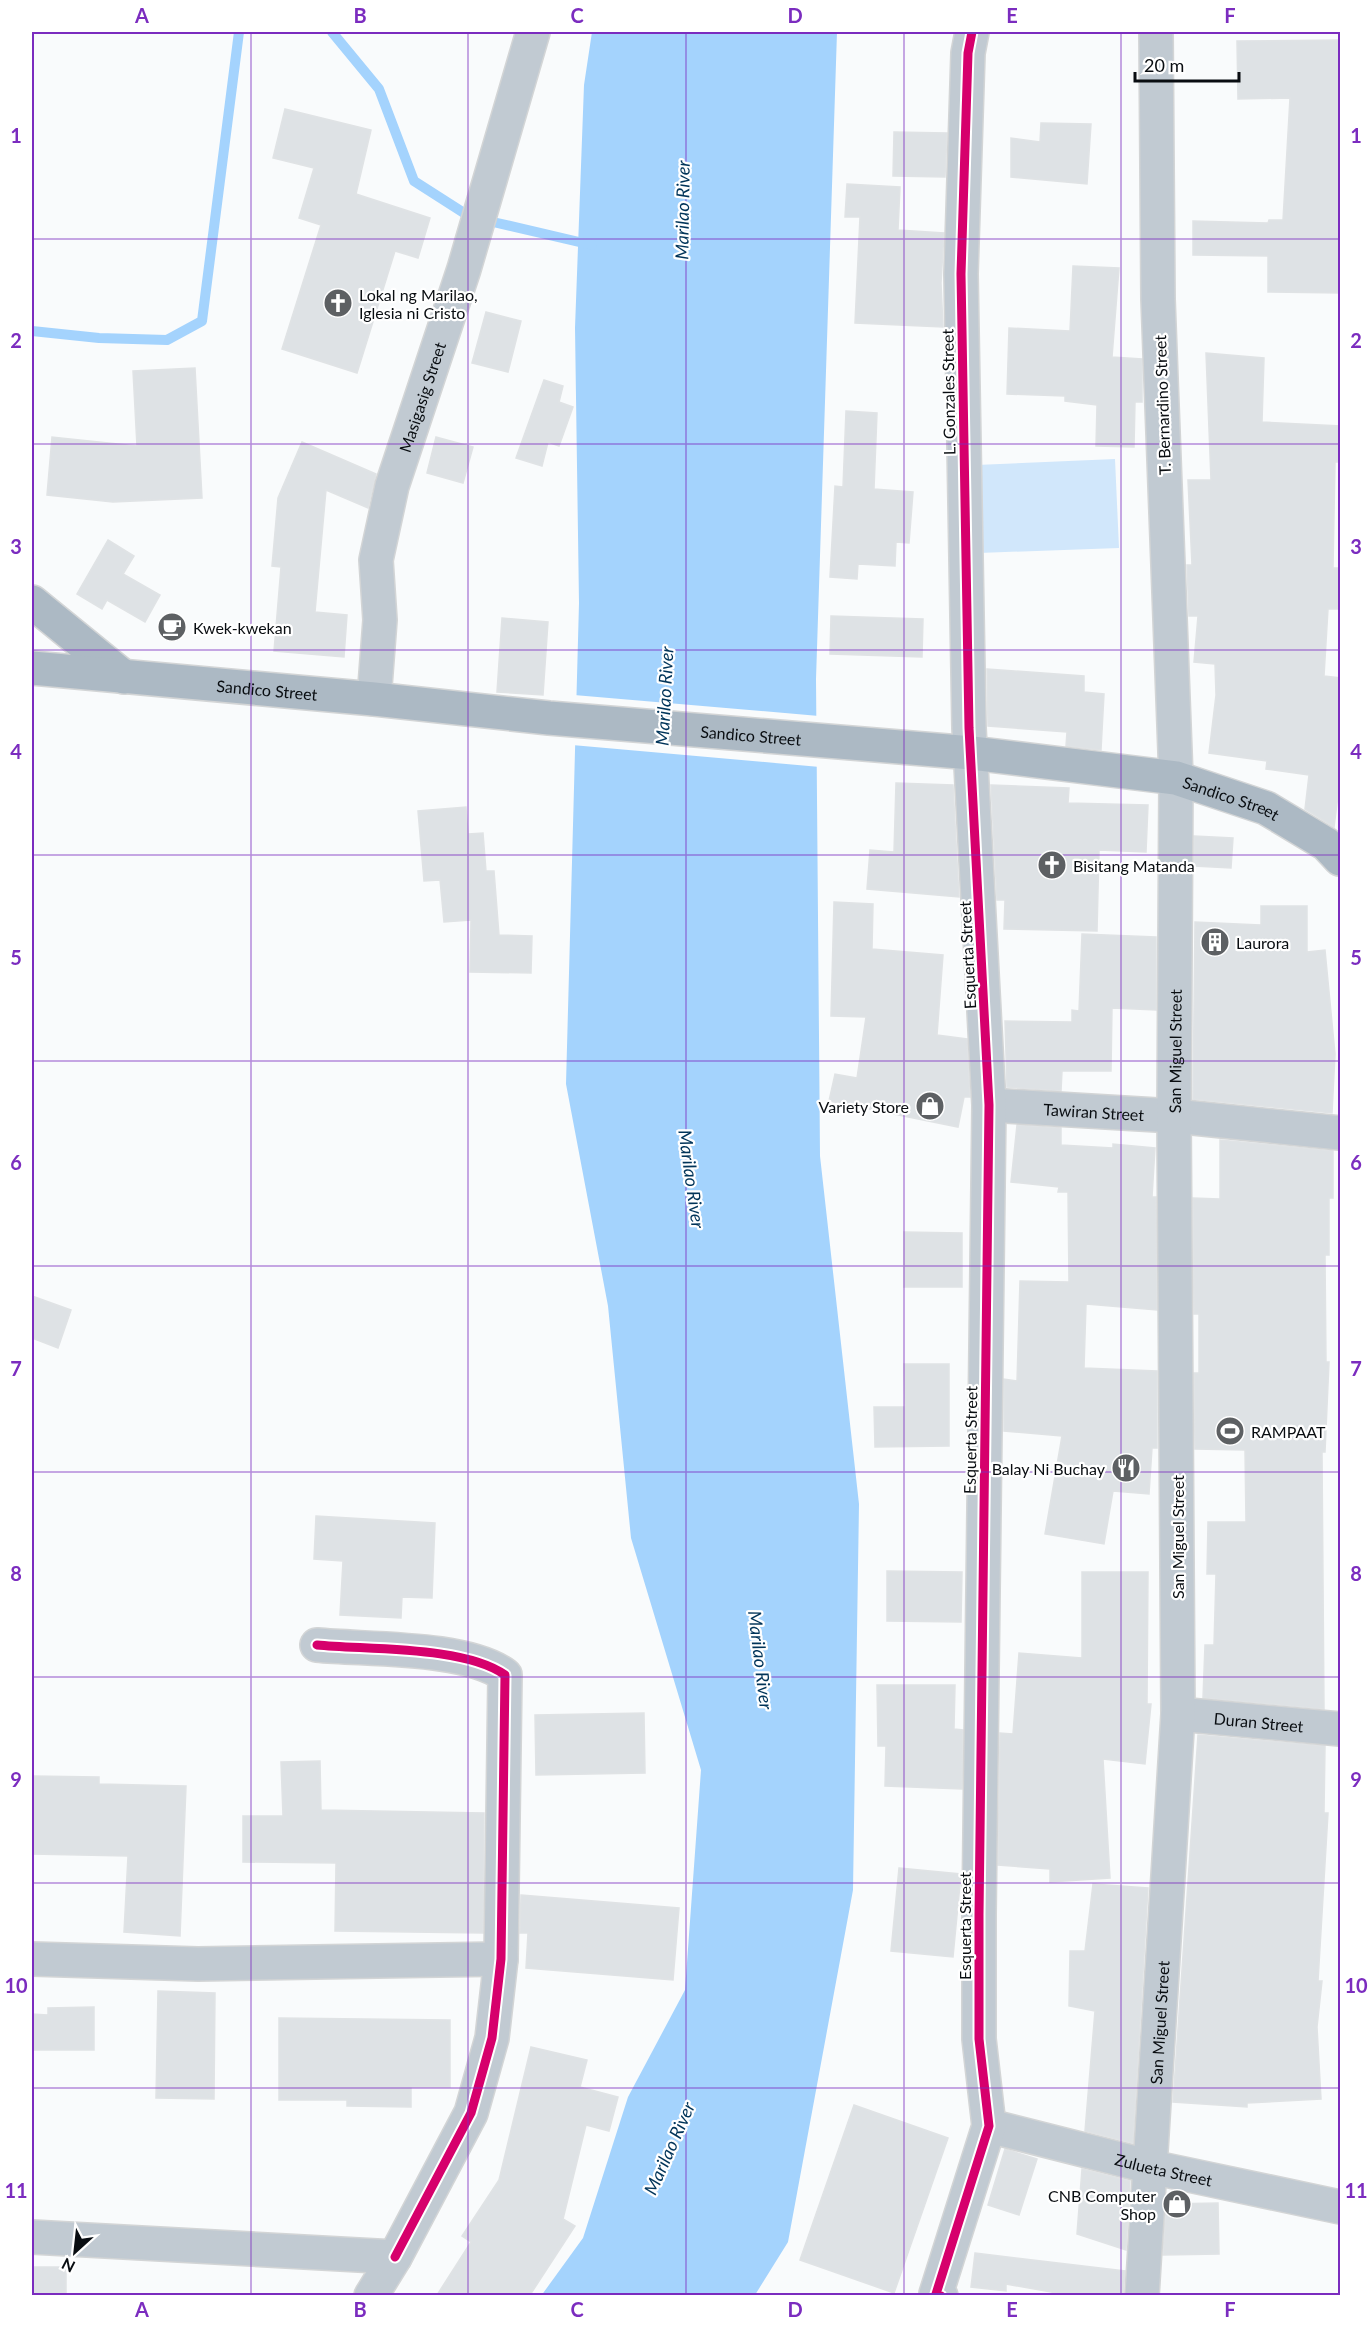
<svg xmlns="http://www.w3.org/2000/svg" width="1372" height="2327" font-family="Lato,sans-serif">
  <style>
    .green { fill: #d1e7fb }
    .water { fill: #a4d3fd }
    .pier { fill: #f9fbfc }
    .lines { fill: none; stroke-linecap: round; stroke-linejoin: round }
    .stream { stroke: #a4d3fd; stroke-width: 10 }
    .building { fill: #dee2e5; stroke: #e0e3e5; stroke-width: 1.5 }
    .minor-casing { stroke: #d3d5d6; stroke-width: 36 }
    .major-casing { stroke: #d3d5d6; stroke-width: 36 }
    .minor { stroke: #c1cad2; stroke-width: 33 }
    .major { stroke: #acb9c4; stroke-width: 33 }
    .cycleway-casing { stroke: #fff; stroke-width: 13 }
    .cycleway { stroke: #d6006c; stroke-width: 9 }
    .grid { fill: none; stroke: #7b2cbf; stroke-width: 1.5; stroke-opacity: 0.55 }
    .labels { text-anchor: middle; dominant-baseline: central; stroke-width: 4.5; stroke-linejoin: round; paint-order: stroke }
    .poi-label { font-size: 16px; fill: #090d11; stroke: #fff; text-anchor: start }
    .street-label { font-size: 16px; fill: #090d11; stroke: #fff }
    .water-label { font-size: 18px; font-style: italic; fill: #003459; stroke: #fff }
    .neatline { fill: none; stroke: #7b2cbf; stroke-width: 2 }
    .grid-label { font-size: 20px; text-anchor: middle; font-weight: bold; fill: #7b2cbf }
  </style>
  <rect width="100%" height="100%" fill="#f9fbfc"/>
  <polygon class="green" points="1115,459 1119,548 979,553 976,465"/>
  <polygon class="water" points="592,32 837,32 816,679 820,1156 859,1504 853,1890 788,2242 755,2295 541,2296 583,2238 628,2097 685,1990 701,1770 631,1538 608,1306 566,1084 579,603 575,328 584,85"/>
  <polygon class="pier" points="574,695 819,716 820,767 572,745"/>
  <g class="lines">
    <g class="stream">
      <polyline points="332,32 379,89 414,181 464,213"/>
      <polyline points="493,222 592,245"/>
      <polyline points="32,331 99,338 167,340 202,321 239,32"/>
    </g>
  </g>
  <g class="building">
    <polygon points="1341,40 1341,293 1268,292 1268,256 1193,255 1193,221 1268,223 1269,220 1283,220 1290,98 1238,99 1237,41"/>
    <polygon points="285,109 371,130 356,194 430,218 418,258 395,251 357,373 282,349 321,225 299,218 314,168 273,158"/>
    <polygon points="1041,123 1091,124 1087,184 1011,177 1011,138 1040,142"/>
    <polygon points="894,132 947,133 945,177 893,176"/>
    <polygon points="847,184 900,187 898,230 944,233 941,283 943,327 855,323 860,217 845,217"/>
    <polygon points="1073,266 1119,268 1112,357 1142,359 1142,402 1135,402 1134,447 1096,446 1097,405 1065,401 1065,396 1007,394 1009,328 1070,331"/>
    <polygon points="486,312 521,321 508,372 472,363"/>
    <polygon points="1206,353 1264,358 1262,422 1341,426 1341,462 1335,462 1333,568 1339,568 1338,609 1328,609 1324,676 1341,678 1341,772 1334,827 1305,809 1309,775 1266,769 1267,761 1209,753 1216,695 1215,664 1194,662 1198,616 1189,616 1187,565 1192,565 1188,480 1211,480"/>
    <polygon points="195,368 202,498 113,502 47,495 52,437 137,446 133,371"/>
    <polygon points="544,380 563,386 559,402 573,407 559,446 548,442 542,466 516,458"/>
    <polygon points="846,411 877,413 874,489 913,492 909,543 896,542 895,566 858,564 857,579 830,577 835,486 843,487"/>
    <polygon points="436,437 473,447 463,483 427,473"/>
    <polygon points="302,442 376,474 368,508 326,490 315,612 347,615 344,657 274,651 281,567 272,566 278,498"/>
    <polygon points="108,540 134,556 123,574 160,595 145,622 107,600 102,609 77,594"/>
    <polygon points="831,616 923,619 922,657 830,654"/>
    <polygon points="502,618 548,622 543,695 497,692"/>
    <polygon points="987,669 1084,676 1084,692 1104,694 1101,750 1066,746 1067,732 988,726"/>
    <polygon points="896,783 953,785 959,897 867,889 870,850 894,852"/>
    <polygon points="991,785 1069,788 1068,803 1148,805 1146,852 1099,850 1097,931 1004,929 1005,900 997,900"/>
    <polygon points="466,807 468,834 483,833 486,871 494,871 499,935 532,936 531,973 470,972 471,920 444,922 440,880 424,881 418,811"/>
    <polygon points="1194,836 1233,838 1231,868 1194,866"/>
    <polygon points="834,902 873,904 872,949 943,955 937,1035 967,1039 970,1097 964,1097 958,1127 829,1101 835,1074 857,1078 866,1017 831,1016"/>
    <polygon points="1261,906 1307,906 1307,952 1325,950 1335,1054 1332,1113 1193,1099 1195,922 1261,925"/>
    <polygon points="1082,934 1156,937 1156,1010 1112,1008 1111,1071 1062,1071 1061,1091 1007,1087 1005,1021 1072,1022 1072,1010 1079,1011"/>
    <polygon points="1017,1125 1061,1128 1061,1145 1113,1148 1113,1144 1155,1148 1152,1197 1156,1197 1157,1310 1086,1304 1084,1368 1157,1371 1157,1448 1152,1448 1149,1494 1113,1491 1104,1544 1045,1534 1062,1436 1004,1431 1004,1379 1017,1381 1020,1281 1069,1282 1068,1192 1058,1192 1059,1187 1011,1182"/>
    <polygon points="1220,1140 1333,1151 1333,1198 1329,1198 1329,1255 1325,1255 1326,1362 1329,1362 1325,1452 1322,1452 1324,1709 1203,1698 1205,1645 1214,1645 1216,1574 1207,1574 1208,1522 1246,1522 1245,1450 1195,1449 1194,1373 1199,1373 1199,1314 1194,1314 1193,1198 1220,1199"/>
    <polygon points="904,1232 962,1233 962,1287 904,1287"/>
    <polygon points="32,1296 71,1310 58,1348 32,1338"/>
    <polygon points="904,1364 949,1364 949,1446 875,1447 874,1407 905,1407"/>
    <polygon points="316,1516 435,1523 432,1598 402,1597 401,1618 340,1615 343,1561 314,1559"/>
    <polygon points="887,1571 962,1572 961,1622 887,1621"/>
    <polygon points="1082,1572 1148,1572 1147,1704 1151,1704 1145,1764 1103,1759 1110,1878 1050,1882 1050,1869 998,1865 1000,1733 1013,1734 1019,1653 1082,1658"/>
    <polygon points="877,1685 955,1685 954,1729 963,1730 962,1789 885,1786 886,1746 878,1746"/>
    <polygon points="644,1713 645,1773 536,1775 535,1715"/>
    <polygon points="1198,1735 1325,1746 1324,1813 1328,1813 1318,1981 1322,1981 1317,2027 1321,2099 1247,2103 1247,2107 1173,2102"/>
    <polygon points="320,1761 321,1810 484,1813 483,1933 335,1931 336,1863 243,1862 243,1816 283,1816 281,1762"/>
    <polygon points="32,1776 99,1777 99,1784 186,1786 180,1936 124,1932 128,1856 32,1854"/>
    <polygon points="899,1868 961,1874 953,1957 891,1951"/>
    <polygon points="1093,1884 1148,1888 1133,2143 1085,2131 1095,2011 1069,2006 1070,1951 1085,1951"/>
    <polygon points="521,1895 679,1908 673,1980 526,1968 528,1933 520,1933"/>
    <polygon points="158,1991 215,1993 214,2099 156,2098"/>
    <polygon points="94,2007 94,2050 32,2050 32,2014 48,2015 48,2008"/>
    <polygon points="279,2018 450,2020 450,2087 411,2087 411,2107 347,2106 347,2100 279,2100"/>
    <polygon points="531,2047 587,2060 580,2087 618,2097 609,2131 586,2125 563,2219 575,2226 530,2295 437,2295 471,2242 462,2236 499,2180"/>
    <polygon points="854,2105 948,2138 894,2293 800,2260"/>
    <polygon points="1005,2149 1037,2159 1019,2215 988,2205"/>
    <polygon points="1082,2169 1130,2181 1126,2250 1077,2234"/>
    <polygon points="1218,2203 1219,2254 1163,2255 1166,2204"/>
    <polygon points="975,2253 1125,2271 1123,2295 1068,2295 1006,2284 1006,2291 971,2287"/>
    <rect x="32" y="2267" width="34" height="28"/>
  </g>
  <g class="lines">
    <g class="minor-casing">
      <g id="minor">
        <path id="s1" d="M374,699L380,620L376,560L392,486L464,269L533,32"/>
        <path id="s2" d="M989,1105L1174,1116L1340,1133"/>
        <path d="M317,1645C368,1650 465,1646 505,1675L501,1959L492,2038L471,2113L395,2257"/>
        <path id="s3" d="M1178,1714L1340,1729"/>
        <polyline points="32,1959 198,1964 501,1959"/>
        <path id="s4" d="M989,2126L1151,2167L1340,2207"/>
        <polyline points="32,2237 395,2257 371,2296"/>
        <polyline points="941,2296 936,2294 989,2126 979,2039 979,1915 989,1105 969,728 961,274 968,53 972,32"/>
        <path id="s5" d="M1142,2296L1178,1714L1174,1116L1176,778L1158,299L1156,32"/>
      </g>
    </g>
    <g class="major-casing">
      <g id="major">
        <polyline points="32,602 124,677"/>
        <path id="s6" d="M32,668L374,699L549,718L972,753L1176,778L1266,808L1326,844L1340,859"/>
      </g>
    </g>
    <use href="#minor" class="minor"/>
    <use href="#major" class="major"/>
    <g class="cycleway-casing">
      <g id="cycleway">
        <path d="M317,1645C368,1650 465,1646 505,1675L501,1959L492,2038L471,2113L395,2257"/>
        <polyline points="941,2296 936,2294 989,2126 979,2039 979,1915 989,1105 969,728 961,274 968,53 972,32"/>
      </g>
    </g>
    <use href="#cycleway" class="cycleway"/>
  </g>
  <path class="grid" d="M251,32V2296M468,32V2296M686,32V2296M904,32V2296M1121,32V2296M32,239H1340M32,444H1340M32,650H1340M32,855H1340M32,1061H1340M32,1266H1340M32,1472H1340M32,1677H1340M32,1883H1340M32,2088H1340"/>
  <defs>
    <g id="church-disc" transform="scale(1.5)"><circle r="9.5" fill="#5d6063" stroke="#fff"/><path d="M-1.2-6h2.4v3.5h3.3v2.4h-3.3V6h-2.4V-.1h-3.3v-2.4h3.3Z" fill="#fff"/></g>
    <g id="cafe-disc" transform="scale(1.5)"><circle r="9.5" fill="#5d6063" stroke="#fff"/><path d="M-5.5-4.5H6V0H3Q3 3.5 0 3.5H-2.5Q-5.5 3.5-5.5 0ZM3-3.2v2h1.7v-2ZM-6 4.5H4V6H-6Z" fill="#fff"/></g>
    <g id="building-disc" transform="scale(1.5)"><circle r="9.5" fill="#5d6063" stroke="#fff"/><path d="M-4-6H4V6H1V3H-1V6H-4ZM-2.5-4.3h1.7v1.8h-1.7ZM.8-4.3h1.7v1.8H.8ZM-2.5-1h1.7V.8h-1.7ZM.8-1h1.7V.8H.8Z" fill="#fff"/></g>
    <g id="shop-disc" transform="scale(1.5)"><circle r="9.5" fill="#5d6063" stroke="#fff"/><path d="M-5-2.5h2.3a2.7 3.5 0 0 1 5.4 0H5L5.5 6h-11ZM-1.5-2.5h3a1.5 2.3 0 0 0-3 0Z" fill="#fff"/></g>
    <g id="stadium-disc" transform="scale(1.5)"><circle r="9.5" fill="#5d6063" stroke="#fff"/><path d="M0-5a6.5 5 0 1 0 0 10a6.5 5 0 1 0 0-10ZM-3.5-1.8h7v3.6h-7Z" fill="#fff"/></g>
    <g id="restaurant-disc" transform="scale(1.5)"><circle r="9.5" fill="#5d6063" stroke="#fff"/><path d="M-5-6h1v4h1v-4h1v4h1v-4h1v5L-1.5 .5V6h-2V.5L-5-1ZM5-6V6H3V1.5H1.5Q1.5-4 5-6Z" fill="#fff"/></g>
  </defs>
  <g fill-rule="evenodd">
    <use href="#church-disc" x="338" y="303"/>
    <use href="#cafe-disc" x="172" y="627"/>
    <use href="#church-disc" x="1052" y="865"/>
    <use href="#building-disc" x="1215" y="942"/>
    <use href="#shop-disc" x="930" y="1106"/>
    <use href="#stadium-disc" x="1230" y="1431"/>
    <use href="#restaurant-disc" x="1126" y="1468"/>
    <use href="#shop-disc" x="1177" y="2204"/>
  </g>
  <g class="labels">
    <g class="poi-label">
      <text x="359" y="294">Lokal ng Marilao,<tspan x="359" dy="18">Iglesia ni Cristo</tspan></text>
      <text x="193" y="627">Kwek-kwekan</text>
      <text x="1073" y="865">Bisitang Matanda</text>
      <text x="1236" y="942">Laurora</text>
      <text x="909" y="1106" text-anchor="end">Variety Store</text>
      <text x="1251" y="1431">RAMPAAT</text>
      <text x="1105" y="1468" text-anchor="end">Balay Ni Buchay</text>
      <text x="1156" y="2195" text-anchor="end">CNB Computer<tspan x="1156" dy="18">Shop</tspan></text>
    </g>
    <g class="street-label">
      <text transform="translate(948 392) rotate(-91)">L. Gonzales Street</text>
      <text stroke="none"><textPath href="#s1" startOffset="309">Masigasig Street</textPath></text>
      <text transform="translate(1162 405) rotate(-92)">T. Bernardino Street</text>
      <text stroke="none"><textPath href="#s6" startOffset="236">Sandico Street</textPath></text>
      <text stroke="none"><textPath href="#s6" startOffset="722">Sandico Street</textPath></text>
      <text stroke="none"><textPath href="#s6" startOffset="1208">Sandico Street</textPath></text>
      <text transform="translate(967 955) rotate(-93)">Esquerta Street</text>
      <text stroke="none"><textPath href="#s5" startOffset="1246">San Miguel Street</textPath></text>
      <text stroke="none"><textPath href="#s2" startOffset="105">Tawiran Street</textPath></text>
      <text transform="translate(970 1440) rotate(-89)">Esquerta Street</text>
      <text transform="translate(1177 1537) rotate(-90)">San Miguel Street</text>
      <text stroke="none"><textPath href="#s3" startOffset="81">Duran Street</textPath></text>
      <text transform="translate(964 1926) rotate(-90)">Esquerta Street</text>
      <text stroke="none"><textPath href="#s5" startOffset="274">San Miguel Street</textPath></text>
      <text stroke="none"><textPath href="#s4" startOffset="180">Zulueta Street</textPath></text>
    </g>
    <g class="water-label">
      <text transform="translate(682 210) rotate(-89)">Marilao River</text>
      <text transform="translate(664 696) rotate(-87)">Marilao River</text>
      <text transform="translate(692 1179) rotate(82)">Marilao River</text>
      <text transform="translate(761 1660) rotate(83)">Marilao River</text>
      <text transform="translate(669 2148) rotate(-66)">Marilao River</text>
    </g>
  </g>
  <rect width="1372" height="2327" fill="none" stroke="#ffffff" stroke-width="66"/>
  <g transform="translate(75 2252) rotate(207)" stroke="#ffffff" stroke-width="4.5" paint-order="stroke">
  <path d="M0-4.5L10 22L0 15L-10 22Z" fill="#090d11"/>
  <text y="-9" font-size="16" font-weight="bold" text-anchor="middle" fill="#090d11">N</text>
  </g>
  <path d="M1135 72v9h104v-9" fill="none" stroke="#090d11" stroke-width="3"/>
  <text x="1144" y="72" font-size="18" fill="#090d11" stroke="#ffffff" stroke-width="4.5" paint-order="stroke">20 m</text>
  <rect x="33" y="33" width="1306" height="2261" class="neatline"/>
  <g class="grid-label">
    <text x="142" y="23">A</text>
    <text x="360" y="23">B</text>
    <text x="577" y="23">C</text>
    <text x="795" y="23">D</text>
    <text x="1012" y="23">E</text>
    <text x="1230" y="23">F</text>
    <text x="16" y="143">1</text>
    <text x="1356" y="143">1</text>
    <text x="16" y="348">2</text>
    <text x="1356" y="348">2</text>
    <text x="16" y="554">3</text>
    <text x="1356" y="554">3</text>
    <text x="16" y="759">4</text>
    <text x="1356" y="759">4</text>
    <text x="16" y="965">5</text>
    <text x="1356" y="965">5</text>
    <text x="16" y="1170">6</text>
    <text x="1356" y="1170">6</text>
    <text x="16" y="1376">7</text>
    <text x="1356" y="1376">7</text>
    <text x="16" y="1581">8</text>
    <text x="1356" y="1581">8</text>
    <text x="16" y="1787">9</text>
    <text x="1356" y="1787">9</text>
    <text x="16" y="1993">10</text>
    <text x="1356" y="1993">10</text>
    <text x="16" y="2198">11</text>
    <text x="1356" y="2198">11</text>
    <text x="142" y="2317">A</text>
    <text x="360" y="2317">B</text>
    <text x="577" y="2317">C</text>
    <text x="795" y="2317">D</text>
    <text x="1012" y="2317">E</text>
    <text x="1230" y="2317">F</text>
  </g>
</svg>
